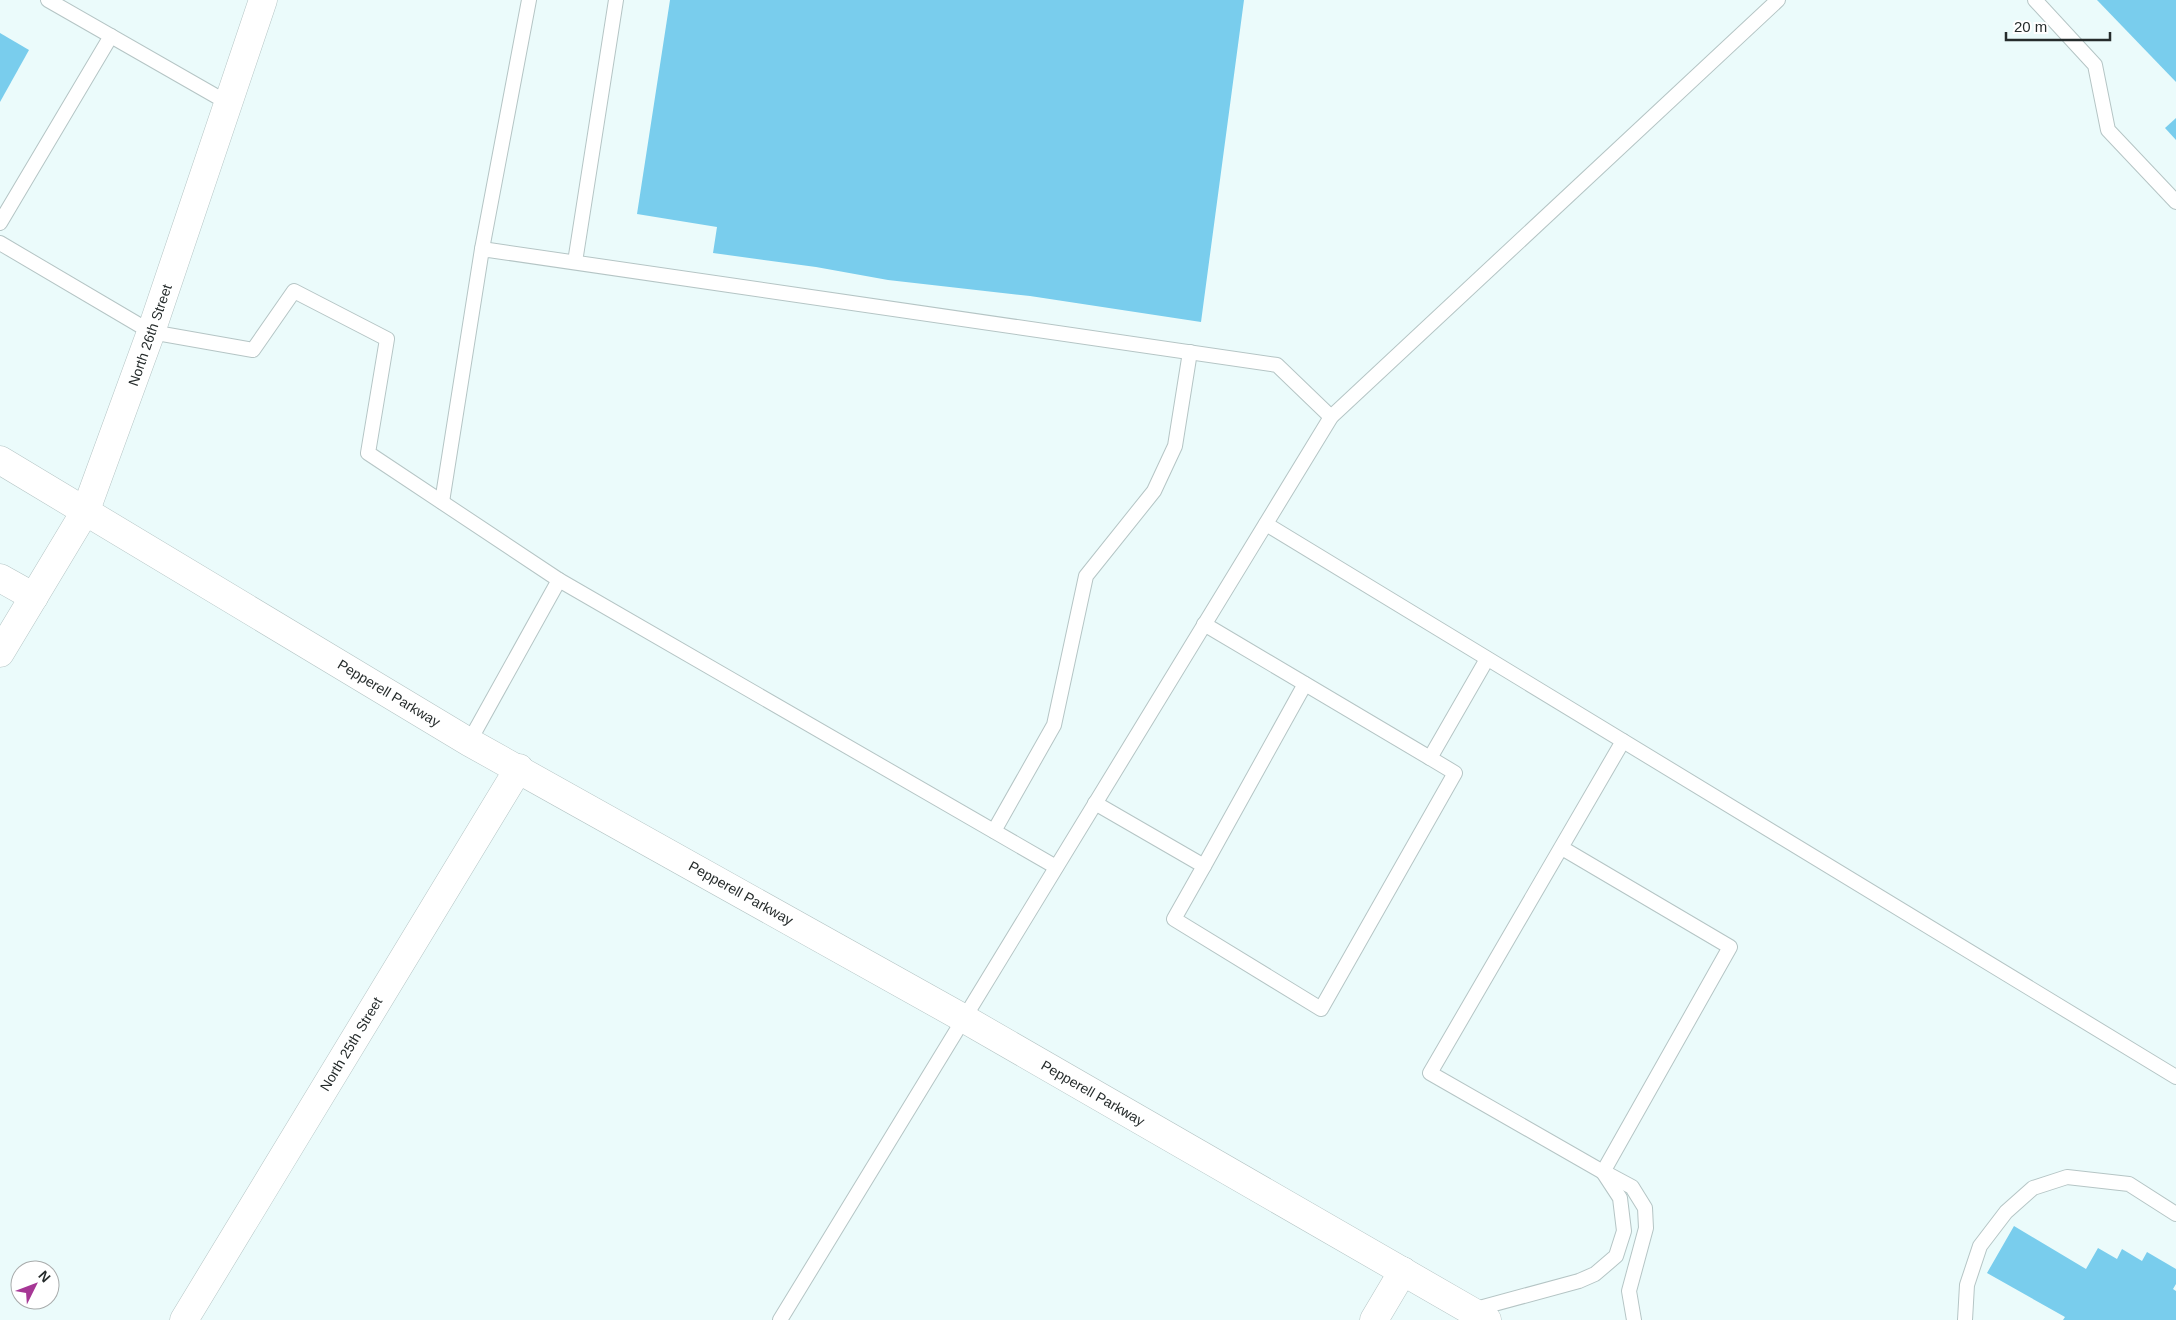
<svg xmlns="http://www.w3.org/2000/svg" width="2176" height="1320" font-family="Helvetica,sans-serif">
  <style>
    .building { fill: #79cded }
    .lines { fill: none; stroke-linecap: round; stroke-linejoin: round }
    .lane-casing { stroke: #b5c5c5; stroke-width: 16 }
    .street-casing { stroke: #b5c5c5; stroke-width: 29 }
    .primary-casing { stroke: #b5c5c5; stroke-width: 29 }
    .lane { stroke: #fff; stroke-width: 14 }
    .street { stroke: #fff; stroke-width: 28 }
    .primary { stroke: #fff; stroke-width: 28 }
    .labels { text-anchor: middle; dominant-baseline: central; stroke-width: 4.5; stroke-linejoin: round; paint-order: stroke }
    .street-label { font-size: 14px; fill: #262c2c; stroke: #fff }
  </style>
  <rect width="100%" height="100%" fill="#ebfbfb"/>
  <g class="building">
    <polygon points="670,0 1244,0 1201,322 1030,296 888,280 816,267 713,253 717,227 637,214"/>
    <polygon points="2097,0 2176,0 2176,82"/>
    <polygon points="0,33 29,50 0,102"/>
    <polygon points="2176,118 2176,140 2165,128"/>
    <polygon points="2014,1226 2086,1269 2098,1248 2117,1259 2122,1249 2142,1261 2147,1252 2176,1269 2176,1284 2173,1289 2176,1291 2176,1320 2063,1320 2065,1317 1987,1273"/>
  </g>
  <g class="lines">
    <g class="lane-casing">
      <g id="lane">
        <polyline points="48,0 228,103"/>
        <polyline points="2035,0 2095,65 2108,130 2176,202"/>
        <polyline points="0,223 111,36"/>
        <polyline points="0,243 151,332 253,350 294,291 387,339 368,453 559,580 469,742"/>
        <polyline points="482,249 529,0"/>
        <polyline points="575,262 616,0"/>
        <polyline points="442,502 482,249 1277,365 1331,417"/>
        <polyline points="1266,524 2176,1077"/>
        <polyline points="559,580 1056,867"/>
        <polyline points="1204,624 1430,758"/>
        <polyline points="1095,803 1204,866 1174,919 1321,1009 1455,773 1430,758 1487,659"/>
        <polyline points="994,831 1054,725 1086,576 1154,491 1175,446 1190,352"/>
        <polyline points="1562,848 1730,947 1603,1172 1430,1073 1623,741"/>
        <polyline points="1204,866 1305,684"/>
        <polyline points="1604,1172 1632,1187 1645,1208 1646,1228 1629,1291 1634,1320"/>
        <polyline points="1472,1310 1579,1281 1595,1274 1616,1256 1624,1231 1620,1198 1603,1172"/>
        <polyline points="780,1320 1331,417 1778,0"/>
        <polyline points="1965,1320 1967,1285 1980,1246 2006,1212 2033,1188 2067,1177 2129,1184 2176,1214"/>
      </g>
    </g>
    <g class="street-casing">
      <g id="street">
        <polyline points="0,578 34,597"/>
        <polyline points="0,653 86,510 151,332 263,0"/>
        <polyline points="184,1320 519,768"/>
        <polyline points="1374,1320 1403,1271"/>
      </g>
    </g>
    <g class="primary-casing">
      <polyline id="primary" points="0,460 469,742 963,1018 1487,1320"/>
    </g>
    <use href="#lane" class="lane"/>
    <use href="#street" class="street"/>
    <use href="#primary" class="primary"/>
  </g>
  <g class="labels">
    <g class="street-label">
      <text transform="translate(150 335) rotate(-71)">North 26th Street</text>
      <text transform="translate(389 693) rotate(31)">Pepperell Parkway</text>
      <text transform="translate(741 893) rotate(29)">Pepperell Parkway</text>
      <text transform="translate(351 1044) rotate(-59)">North 25th Street</text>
      <text transform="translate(1093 1093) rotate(30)">Pepperell Parkway</text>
    </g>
  </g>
  <g transform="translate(35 1285) rotate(48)"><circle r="24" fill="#ffffff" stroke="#a8abab"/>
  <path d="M0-4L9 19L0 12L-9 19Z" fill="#a63795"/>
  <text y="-8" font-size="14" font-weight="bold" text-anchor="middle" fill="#262c2c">N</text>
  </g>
  <path d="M2006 32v8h104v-8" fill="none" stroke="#262c2c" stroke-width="2.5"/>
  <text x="2014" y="32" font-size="15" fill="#262c2c" stroke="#ffffff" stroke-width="4" paint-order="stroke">20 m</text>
</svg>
